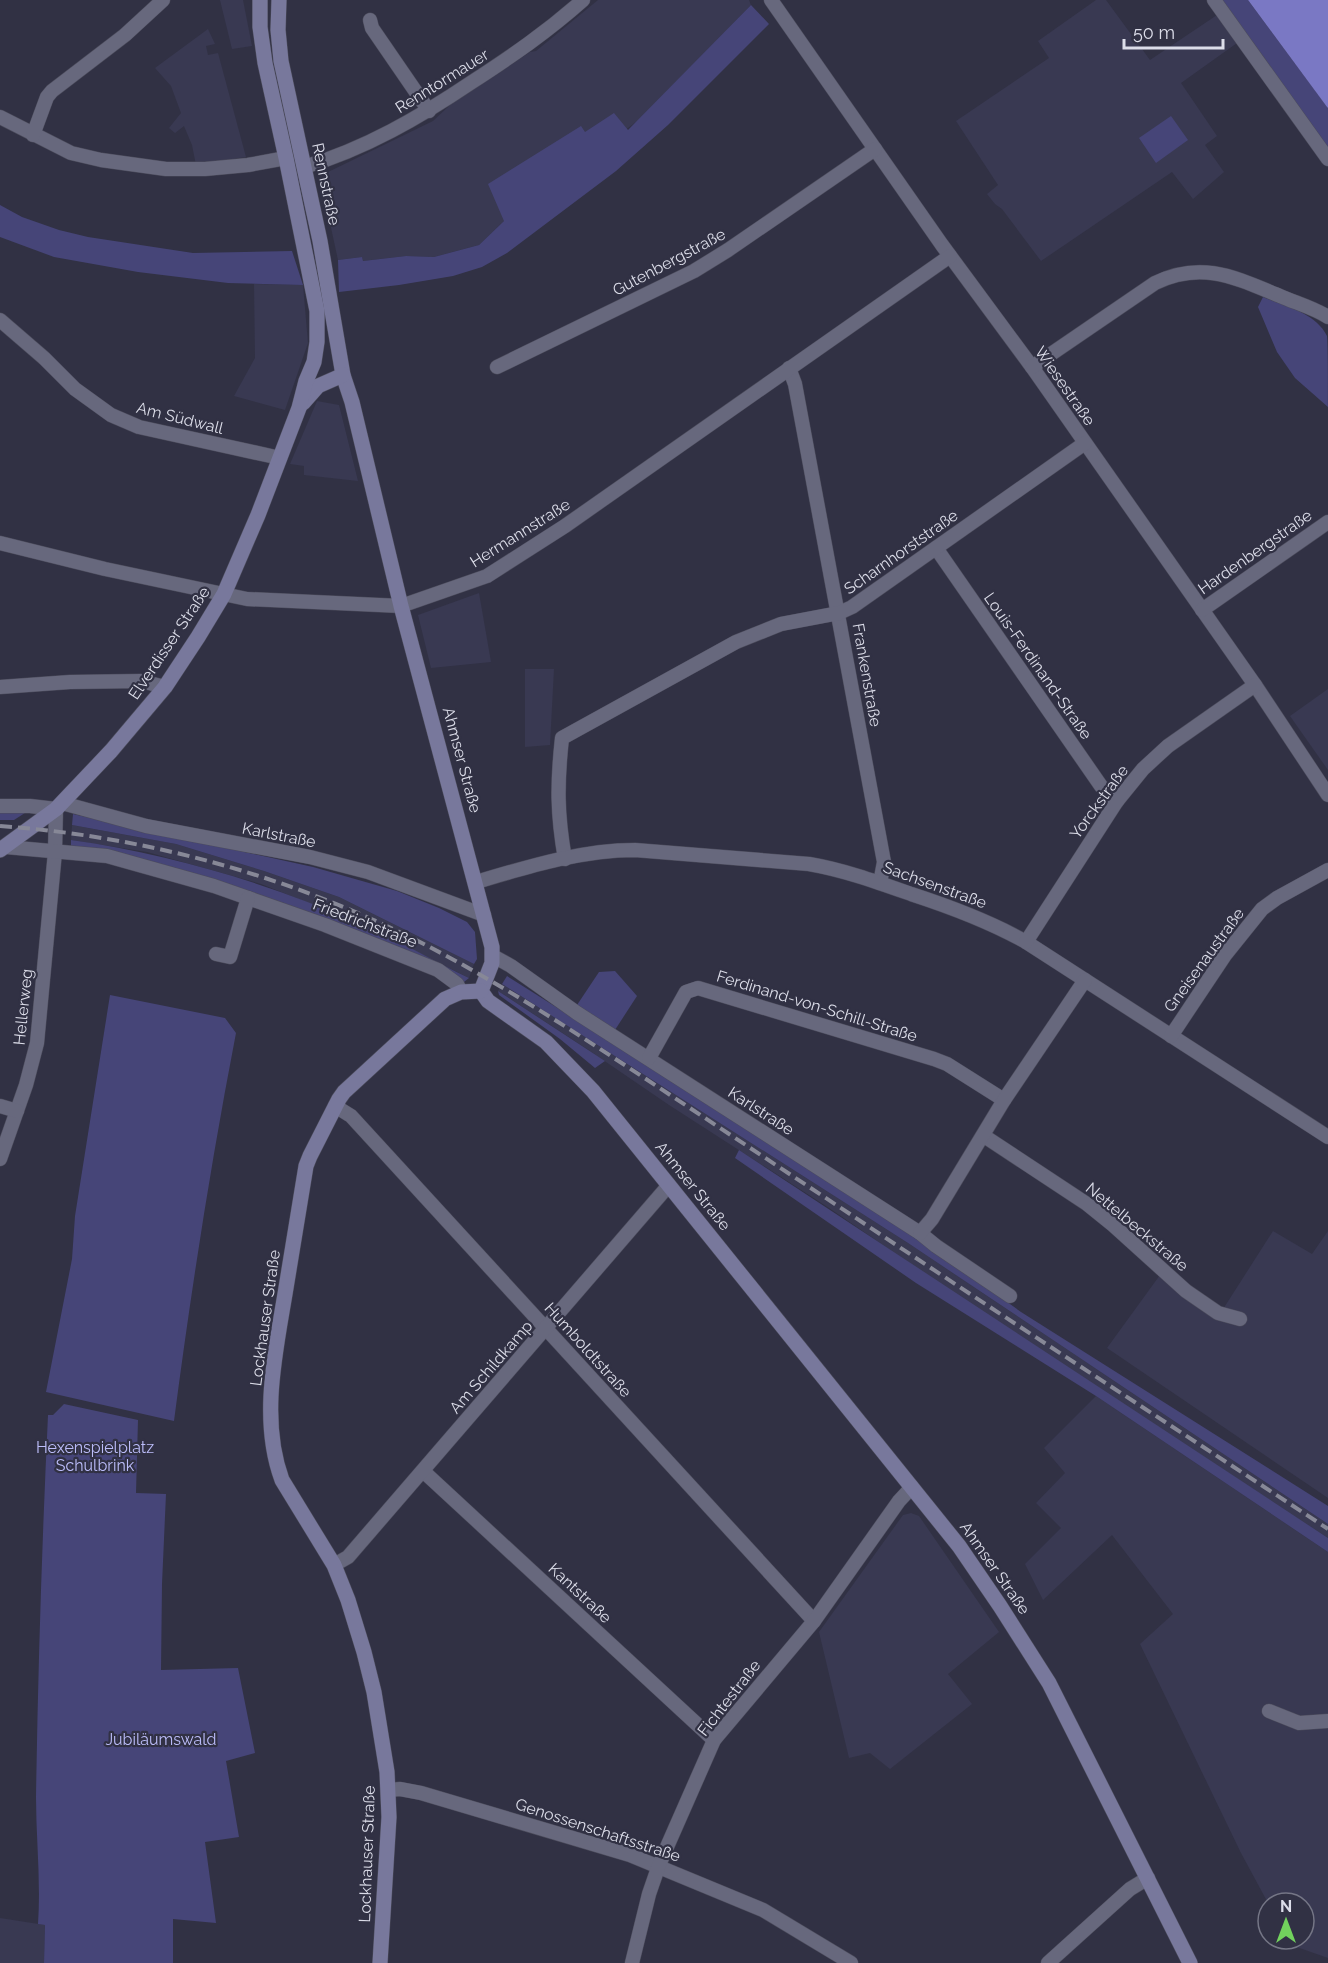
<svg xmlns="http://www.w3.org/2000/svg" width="1328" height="1963" font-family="Raleway,sans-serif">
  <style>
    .built { fill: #393952 }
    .green { fill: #464578 }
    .water { fill: #7a78c4 }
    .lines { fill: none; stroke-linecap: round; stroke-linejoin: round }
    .street-casing { stroke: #4c4c5c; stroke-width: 15 }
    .secondary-casing { stroke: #4c4c5c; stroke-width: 16 }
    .street { stroke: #67687d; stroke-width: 14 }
    .secondary { stroke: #78789c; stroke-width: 15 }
    .rail { stroke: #878897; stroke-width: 4; stroke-dasharray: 12 6; stroke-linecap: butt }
    .labels { text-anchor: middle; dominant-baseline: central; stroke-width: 4.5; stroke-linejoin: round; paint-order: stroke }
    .street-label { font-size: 16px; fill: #dcdde9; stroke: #313144 }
    .park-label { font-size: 16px; fill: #bcbdfa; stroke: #313144 }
  </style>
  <rect width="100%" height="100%" fill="#313144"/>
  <g class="built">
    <polygon points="220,0 243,0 252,46 232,49"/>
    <polygon points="598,0 749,0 751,5 640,119 504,221 479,245 434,257 406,256 363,261 362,257 338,260 322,186 322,179 326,173 433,121 450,105 530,52 536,51"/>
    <polygon points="1096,0 1106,0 1150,60 1217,15 1237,43 1181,83 1217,136 1205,145 1224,172 1193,199 1172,172 1041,261 1002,209 995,204 987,194 998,185 956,121 1049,58 1038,41"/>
    <polygon points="208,29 215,44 206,46 208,55 218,53 246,157 196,165 192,145 184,126 175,133 169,128 181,113 171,86 155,68"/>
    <polygon points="254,284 303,285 308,343 285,410 234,396 255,358"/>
    <polygon points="317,401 339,405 358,481 304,475 304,466 290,464"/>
    <polygon points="479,593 491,662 431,668 418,615"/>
    <polygon points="525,669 554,669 550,745 525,747"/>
    <polygon points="1328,689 1328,770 1290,716"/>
    <polygon points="72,825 176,844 264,871 339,897 474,964 469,978 361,924 261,884 147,852 71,840"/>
    <polygon points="502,984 908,1243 1328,1524 1328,1538 940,1284 829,1208 669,1105 587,1049 498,991"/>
    <polygon points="1273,1231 1312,1254 1328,1231 1328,1498 1107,1348 1160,1275 1218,1317"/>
    <polygon points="1096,1396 1328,1552 1328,1958 1291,1945 1288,1939 1304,1939 1304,1903 1268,1903 1241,1853 1140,1644 1173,1614 1112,1535 1043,1600 1025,1564 1061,1528 1036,1503 1065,1473 1044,1448"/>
    <polygon points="911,1513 919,1516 999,1632 948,1674 972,1704 890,1769 870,1753 849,1758 819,1632 903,1515"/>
    <polygon points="0,1918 45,1925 44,1963 0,1963"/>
  </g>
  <g class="green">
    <polygon points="1221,0 1248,0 1328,108 1328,149"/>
    <polygon points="751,5 769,24 668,125 616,171 507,253 482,267 453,276 399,285 339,292 338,260 362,257 363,261 406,256 434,257 479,245 504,221 488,184 581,126 585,132 614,113 628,130"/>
    <polygon points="1171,116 1188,140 1156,163 1139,138"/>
    <polygon points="0,205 22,217 59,230 88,237 193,253 292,251 303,285 228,283 138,272 54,257 0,237"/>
    <path d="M1263,297C1285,306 1316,313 1327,336C1328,343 1328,395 1328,407L1295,378L1277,352L1258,307Z"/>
    <polygon points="28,811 14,820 0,820 0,812"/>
    <polygon points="73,814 313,867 397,891 439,908 467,922 475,932 477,959 474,964 339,897 264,871 176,844 72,825"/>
    <path d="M71,840C171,854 267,883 359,923C396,939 432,960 469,978L464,982L449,972L398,949L71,848Z"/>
    <polygon points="615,971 637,996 613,1033 575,1008 599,972"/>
    <polygon points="507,976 740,1123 946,1258 1021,1312 1328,1506 1328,1524 908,1243 502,984"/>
    <polygon points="498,991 605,1061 595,1068 560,1039 499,995"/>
    <path d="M110,995L225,1018L236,1033C211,1162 191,1291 174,1421L46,1392L72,1259L75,1216Z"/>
    <polygon points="739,1150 1328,1538 1328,1552 1096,1396 916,1283 735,1158"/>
    <path d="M64,1404L138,1420L136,1493L166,1494L162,1584L161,1670L238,1668L255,1753L226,1761L239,1837L205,1842L216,1923L173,1919V1963H44L45,1925L38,1924C41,1881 36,1839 36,1797C38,1669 42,1542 48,1415H53Z"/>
  </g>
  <polygon class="water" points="1248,0 1328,0 1328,108 1327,107"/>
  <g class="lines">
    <g class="street-casing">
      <g id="street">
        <polyline points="771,0 942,245 1032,367 1255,685 1328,795"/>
        <polyline points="1214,0 1328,159"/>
        <polyline points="370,20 372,28 429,111"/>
        <polyline points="0,117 71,153 101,160 166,169 205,169 248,165 286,158"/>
        <polyline points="33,135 47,97 52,91 125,35 163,0"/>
        <path d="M304,167C365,149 420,117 472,82C512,56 547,32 583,0"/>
        <polyline points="0,320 44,358 75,389 111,415 139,427 280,458"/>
        <polyline points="497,367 694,271 728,250 875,149"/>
        <path d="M1032,367L1155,283C1202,260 1236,278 1280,296C1296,303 1314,308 1328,317"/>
        <polyline points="789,368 795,384 884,862 880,883"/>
        <polyline points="0,543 105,569 247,599 401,606 487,576 565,526 950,256"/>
        <polyline points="936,548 1101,786 1117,801"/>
        <polyline points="1202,610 1328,522"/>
        <polyline points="0,687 70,682 141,681 165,687"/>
        <polyline points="62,803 146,826 310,857 368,872 484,915"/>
        <polyline points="0,806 30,806 56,809 55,852 37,1043 26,1085 0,1159"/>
        <polyline points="6,847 107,856 214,886 325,925 438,970 457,984 461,992"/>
        <path d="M565,859C557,814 557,784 562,738L736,642L781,624L839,613L852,607L1085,443"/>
        <path d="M476,882C527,867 581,850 635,850L809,864C844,870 877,882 911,894C951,907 989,921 1026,942L1328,1137"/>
        <polyline points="1026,942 1117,801 1143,769 1168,746 1255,685"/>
        <polyline points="216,954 230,957 248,898"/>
        <polyline points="493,956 511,966 577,1013 920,1233 936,1246 1010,1296"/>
        <polyline points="1171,1036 1225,955 1262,909 1277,898 1328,870"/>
        <polyline points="649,1058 686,992 698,988 934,1059 947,1064 1004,1100"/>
        <polyline points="0,1106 17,1111"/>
        <polyline points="335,1106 351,1116 814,1621"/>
        <polyline points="984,1136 1087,1204 1113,1225 1186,1291 1218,1313 1240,1319"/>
        <polyline points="920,1233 932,1219 1004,1100 1085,980"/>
        <polyline points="423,1471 714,1740"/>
        <polyline points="334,1565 348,1557 669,1185"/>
        <polyline points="1269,1711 1299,1723 1328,1721"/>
        <polyline points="389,1790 400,1789 421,1793 630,1855 763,1910 851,1963"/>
        <polyline points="632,1963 649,1894 659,1865 714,1740 814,1621 899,1501 912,1487"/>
        <polyline points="1048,1963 1130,1889 1148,1878"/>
      </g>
    </g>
    <g class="secondary-casing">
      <g id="secondary">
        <polyline points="279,0 278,30 281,61 320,241 343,375 352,402 401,606 492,947 492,963 481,991 488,1001 546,1042 593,1091 959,1546 1000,1606 1049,1683 1190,1963"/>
        <polyline points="303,403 318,386 343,375"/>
        <polyline points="0,850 56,809 111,751 165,687 198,637 224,594 258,515 299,408 306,381 314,362 317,342 317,311 286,158 265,63 260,27 260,0"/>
        <path d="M380,1963L389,1817L387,1772L374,1692L364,1652L348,1600L334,1565L282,1480C260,1421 275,1354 285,1294C292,1251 299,1209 306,1166L310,1156L339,1099L344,1092L445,999L461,992L481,991"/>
      </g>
    </g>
    <use href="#street" class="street"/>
    <use href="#secondary" class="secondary"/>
    <path class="rail" d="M0,826C127,835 252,866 369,918C467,961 556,1020 646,1079C714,1124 782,1169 850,1214C1008,1320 1169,1424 1328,1529"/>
  </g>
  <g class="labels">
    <g class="street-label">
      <text transform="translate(442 81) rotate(-32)">Renntormauer</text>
      <text transform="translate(326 184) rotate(78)">Rennstraße</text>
      <text transform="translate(669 262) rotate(-28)">Gutenbergstraße</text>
      <text transform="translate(1065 386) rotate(55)">Wiesestraße</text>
      <text transform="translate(180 418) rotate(14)">Am Südwall</text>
      <text transform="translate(520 533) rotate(-32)">Hermannstraße</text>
      <text transform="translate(901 552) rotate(-35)">Scharnhorststraße</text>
      <text transform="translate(1255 552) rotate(-35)">Hardenbergstraße</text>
      <text transform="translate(169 643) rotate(-56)">Elverdisser Straße</text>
      <text transform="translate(1038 666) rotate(55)">Louis-Ferdinand-Straße</text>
      <text transform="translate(867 675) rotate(80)">Frankenstraße</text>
      <text transform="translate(462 760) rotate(75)">Ahmser Straße</text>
      <text transform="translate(1099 802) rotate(-54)">Yorckstraße</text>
      <text transform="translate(279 835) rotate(11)">Karlstraße</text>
      <text transform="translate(935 885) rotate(20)">Sachsenstraße</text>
      <text transform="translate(365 923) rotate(21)">Friedrichstraße</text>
      <text transform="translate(1204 960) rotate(-54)">Gneisenaustraße</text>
      <text transform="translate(817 1006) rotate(17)">Ferdinand-von-Schill-Straße</text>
      <text transform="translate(23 1007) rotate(-84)">Hellerweg</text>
      <text transform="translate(761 1111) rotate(33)">Karlstraße</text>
      <text transform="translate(693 1186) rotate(51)">Ahmser Straße</text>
      <text transform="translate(1137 1227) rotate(40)">Nettelbeckstraße</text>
      <text transform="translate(265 1318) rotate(-82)">Lockhauser Straße</text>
      <text transform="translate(588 1350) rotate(48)">Humboldtstraße</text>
      <text transform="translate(491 1367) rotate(-49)">Am Schildkamp</text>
      <text transform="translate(995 1568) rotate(55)">Ahmser Straße</text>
      <text transform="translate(580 1593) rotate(43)">Kantstraße</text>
      <text transform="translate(729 1698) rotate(-52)">Fichtestraße</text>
      <text transform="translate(598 1830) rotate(18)">Genossenschaftsstraße</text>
      <text transform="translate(367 1854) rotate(-88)">Lockhauser Straße</text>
    </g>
    <g class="park-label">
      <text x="95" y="1447">Hexenspielplatz<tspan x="95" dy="18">Schulbrink</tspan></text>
      <text x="161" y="1739">Jubiläumswald</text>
    </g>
  </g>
  <g transform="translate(1286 1921)"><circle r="28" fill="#313144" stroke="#757686" stroke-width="1.5"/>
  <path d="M0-4.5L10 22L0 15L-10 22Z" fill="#72d25d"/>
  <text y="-9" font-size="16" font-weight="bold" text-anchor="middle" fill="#dcdde9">N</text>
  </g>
  <path d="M1124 39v9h99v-9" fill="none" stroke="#dcdde9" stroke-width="3"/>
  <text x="1133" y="39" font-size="18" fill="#dcdde9" stroke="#313144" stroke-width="4.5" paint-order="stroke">50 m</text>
</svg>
